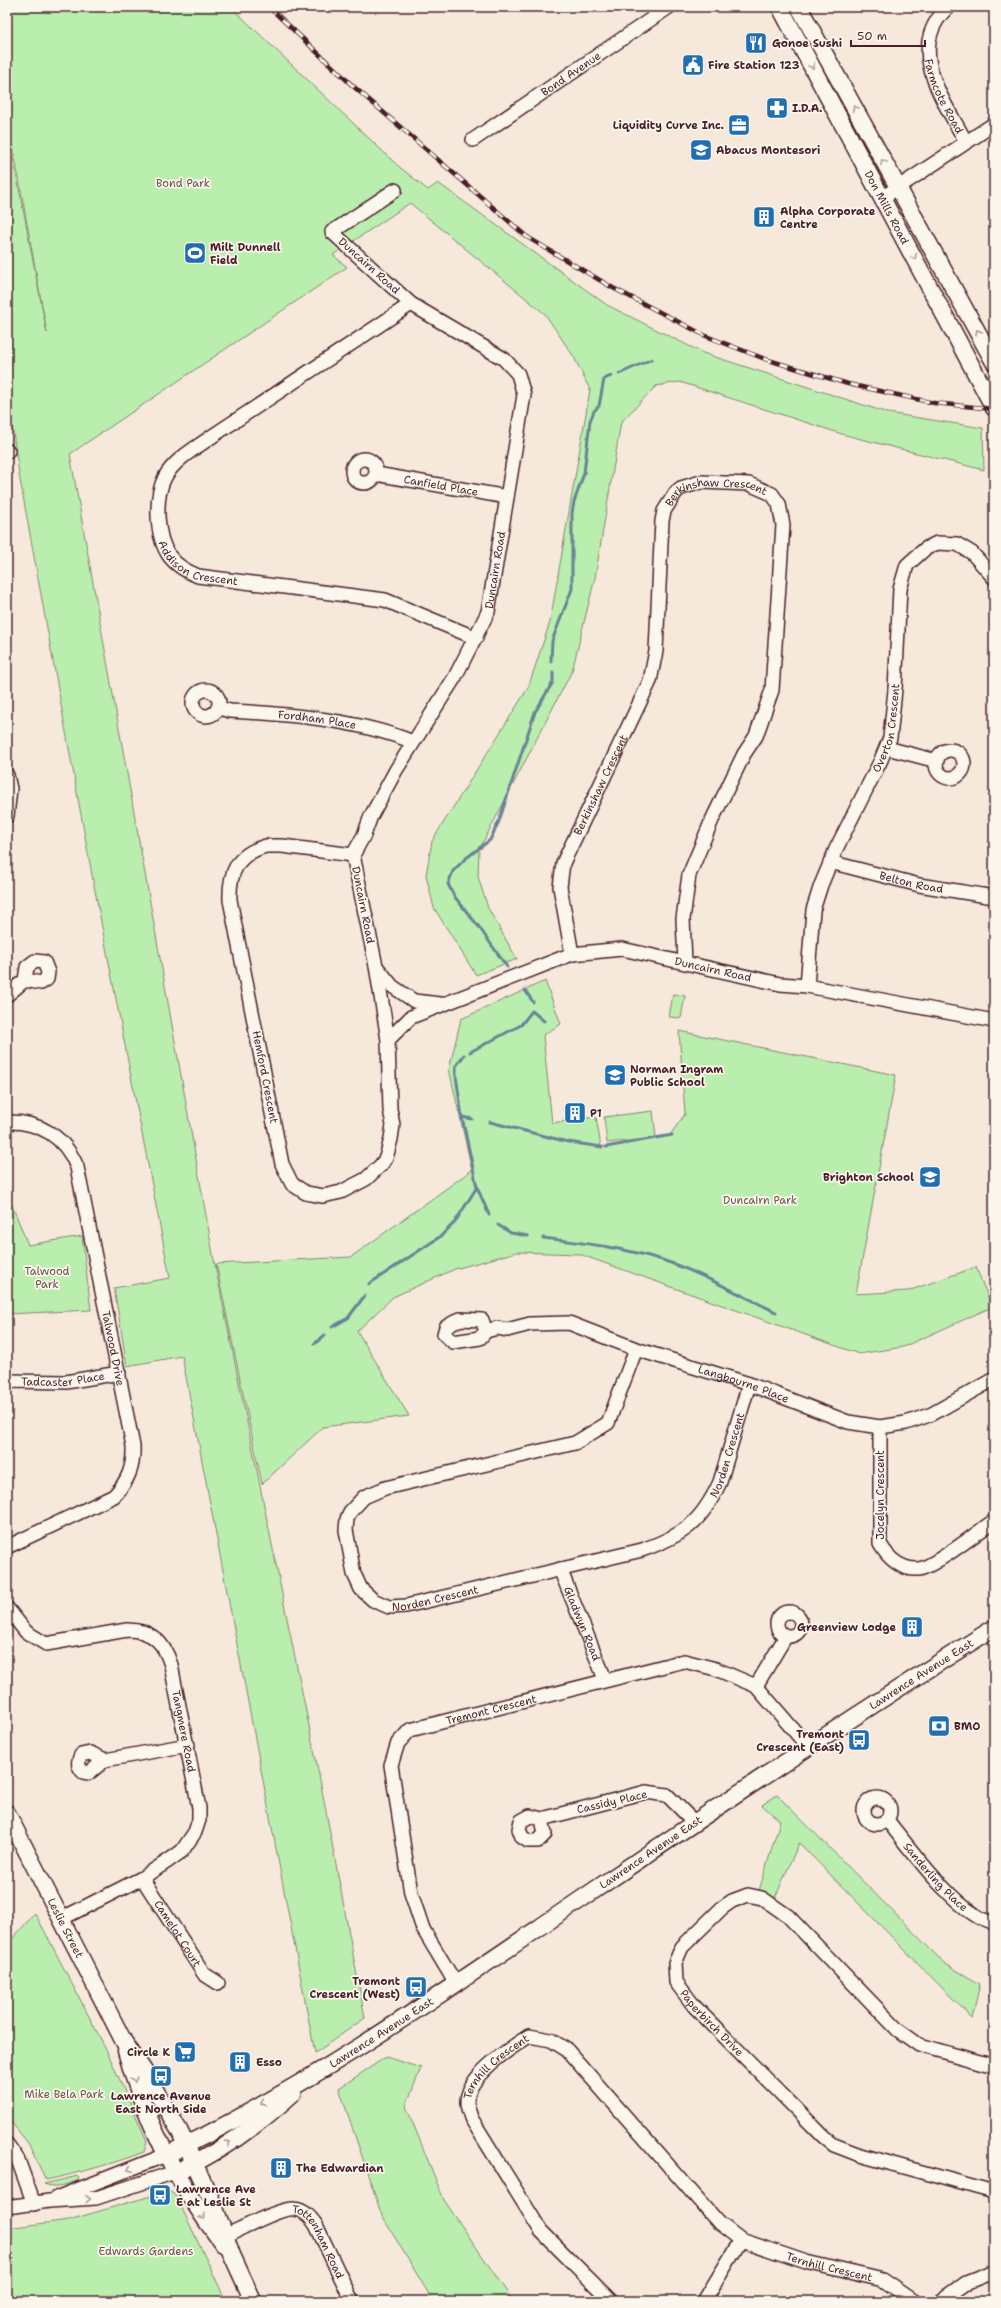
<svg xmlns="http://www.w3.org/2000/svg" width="1001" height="2308" font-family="'Shantell Sans',sans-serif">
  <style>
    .green { fill: #baeeaf; stroke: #82866d }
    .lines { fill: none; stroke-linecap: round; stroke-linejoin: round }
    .stream { stroke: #698396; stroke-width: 3 }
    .minor-casing { stroke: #4a1f2b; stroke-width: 16 }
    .major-casing { stroke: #4a1f2b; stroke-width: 19 }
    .minor { stroke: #fbf7ec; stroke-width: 13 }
    .major { stroke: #fbf7ec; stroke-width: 16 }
    .rail-casing { stroke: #4a1f2b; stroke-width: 4.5 }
    .rail { stroke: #fbf7ec; stroke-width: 3; stroke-dasharray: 9; stroke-linecap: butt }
    .oneway { stroke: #ab9695 }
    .labels { text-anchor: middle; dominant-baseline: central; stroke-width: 3.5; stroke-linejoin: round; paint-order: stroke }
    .poi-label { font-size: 11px; font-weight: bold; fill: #4a1f2b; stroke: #fbf7ec; text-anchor: start }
    .street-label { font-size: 11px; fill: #4a1f2b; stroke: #fbf7ec }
    .park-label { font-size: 11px; fill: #66534c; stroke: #fbf7ec }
  </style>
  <rect width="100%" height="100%" fill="#f6e9db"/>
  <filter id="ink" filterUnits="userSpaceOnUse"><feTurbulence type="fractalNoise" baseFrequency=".025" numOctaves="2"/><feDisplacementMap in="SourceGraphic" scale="8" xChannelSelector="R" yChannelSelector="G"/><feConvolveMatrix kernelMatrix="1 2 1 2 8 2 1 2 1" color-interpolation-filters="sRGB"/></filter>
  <g filter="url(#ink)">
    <g class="green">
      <polygon points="7,7 231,7 397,165 428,190 438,183 607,305 703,353 888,413 983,428 984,470 845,435 680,382 656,386 621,422 595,578 572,671 479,850 478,877 488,908 517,959 476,975 434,908 426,875 432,841 528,688 550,622 590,390 574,357 545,314 410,203 333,255 347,267 70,454 214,1260 321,1785 365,2018 315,2053 182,1356 127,1366 114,1288 170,1278 92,875 19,474 7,389 7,126 47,333 7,114"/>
      <polygon points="545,981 561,1024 543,1035 552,1123 596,1117 601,1147 655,1138 607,1143 604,1117 653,1111 656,1138 670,1135 685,1114 679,1031 896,1075 856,1294 908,1291 976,1267 992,1307 903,1347 859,1354 579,1254 517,1252 455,1269 393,1297 357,1331 409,1416 323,1427 262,1484 216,1264 351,1257 472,1170 449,1069 461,1019"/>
      <polygon points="673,994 685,996 681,1018 669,1017"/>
      <polygon points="7,1201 12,1205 28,1245 82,1236 91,1310 7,1314"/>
      <polygon points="777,1795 944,1963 980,1984 972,2018 799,1843 775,1898 759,1891 780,1821 762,1805"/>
      <path d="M35,1913L106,2049L147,2141L144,2152C112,2164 79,2173 46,2180L28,2143L7,2117V1945Z"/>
      <polygon points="386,2057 421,2068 406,2106 444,2200 513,2301 433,2301 382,2216 339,2088"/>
      <path d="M78,2176L79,2180C68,2184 56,2189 44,2184Z"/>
      <polygon points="168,2191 174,2194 179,2202 226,2301 7,2301 7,2228 69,2220"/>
    </g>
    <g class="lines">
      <g class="stream">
        <polyline points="619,374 652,359"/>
        <polyline points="551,661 552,641 572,589 572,513 574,502 584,473 590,421 594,411 599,406 604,379 611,376"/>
        <polyline points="507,967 479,927 454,896 448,884 453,871 465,859 490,840 499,821 535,712 553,682 553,672"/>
        <polyline points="525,990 533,1002"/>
        <polyline points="470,1052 521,1025 532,1011 544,1021"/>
        <polyline points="464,1055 456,1066 456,1076 462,1117 477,1187 489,1215"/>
        <polyline points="462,1117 472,1119"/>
        <polyline points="490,1122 568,1142 602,1147"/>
        <polyline points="606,1147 672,1135"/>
        <polyline points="498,1225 511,1233 528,1236"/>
        <path d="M543,1238C582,1243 621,1247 659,1259C700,1272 738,1294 776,1312"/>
        <polyline points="369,1284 441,1236 455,1222 477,1187"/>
        <polyline points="332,1327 348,1318 365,1295"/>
        <polyline points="314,1344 325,1335"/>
      </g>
      <g class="minor-casing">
        <g id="minor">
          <path id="s1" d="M948,7C904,48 944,101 966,142"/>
          <path id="s2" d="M473,140L669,7"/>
          <polyline points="882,198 994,124"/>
          <path id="s3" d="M411,304L211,437C195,449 175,459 165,477C154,498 156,538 170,557C177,566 188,572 198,576L385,600L476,638"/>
          <polyline points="7,452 8,451"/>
          <circle cx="364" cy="471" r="12"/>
          <path id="s4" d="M376,474L507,497"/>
          <circle cx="206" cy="703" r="13"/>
          <path id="s5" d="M219,708L230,711C289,714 359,720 413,742"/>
          <polyline points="887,748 937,761"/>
          <circle cx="950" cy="764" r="14"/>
          <polyline points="7,775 10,789 7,816"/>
          <path d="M266,846H282L353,855L376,966L388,1040L390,1109L393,1125L391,1139L386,1158L381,1165L366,1179L341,1192L323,1196L306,1193L292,1184L282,1164L230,900C229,872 237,854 266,846Z"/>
          <path id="s6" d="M353,855L364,835L371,816L396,770L455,677L488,612L524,395L518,374L504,359L411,304L332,232L395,190"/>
          <path id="s7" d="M830,862L919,885L994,897"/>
          <path id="s8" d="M572,954L560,887L563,863L650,681L656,651L662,521L664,511L676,492L681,488L701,482L749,484L772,494L779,504L783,525L772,690L756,736L744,754L712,820L689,875L683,919L685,962"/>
          <polyline points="376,966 392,986 414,1001 440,1004"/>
          <path id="s9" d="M807,986L813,910L821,885L836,849L880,762L890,738L895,690L900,589L907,565L925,549L937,543L957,544L972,553L994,578"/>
          <polyline points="7,995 25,980 41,983 47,979 48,972 44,962 35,961 27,967 25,980"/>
          <path id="s10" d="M388,1040L411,1017L572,954L622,949L780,984L807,986L994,1021"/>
          <path id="s11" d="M7,1122C40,1121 65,1137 77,1167L133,1446C134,1467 128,1481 114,1496L7,1547"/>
          <path id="s12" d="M486,1331L482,1320L460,1319L446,1327L444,1334L453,1342L480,1338L486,1331L497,1328L507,1330L530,1324L569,1323L636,1349L749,1384L848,1422L880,1427L906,1423L932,1414L994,1379"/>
          <path id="s13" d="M636,1349L608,1423L575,1443L385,1488L364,1497L350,1512L347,1519L346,1530L354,1574L361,1589L373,1600L389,1607L406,1606L642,1550C684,1535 701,1523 720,1482L749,1384"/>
          <path id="s14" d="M7,1381L66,1382L119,1373"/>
          <path d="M880,1427V1544C888,1558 901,1570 919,1569C934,1567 979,1531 994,1521"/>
          <path id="s15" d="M560,1569L605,1679"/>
          <path id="s16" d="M7,1608L26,1632L46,1644L127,1630C152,1630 164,1642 171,1665L199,1808V1820L195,1832L182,1851L168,1861L142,1878L61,1919"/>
          <circle cx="789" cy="1624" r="12"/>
          <polyline points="756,1686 786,1636"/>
          <path d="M105,1760L89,1773L83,1772C78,1766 77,1763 81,1755L90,1753L105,1760L188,1745"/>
          <circle cx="877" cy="1811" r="13"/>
          <polyline points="542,1819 545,1834 538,1841 528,1841 522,1837 519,1829 521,1821 530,1816 542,1819 646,1792 667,1795 695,1823"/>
          <path id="s17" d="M887,1820C908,1846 961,1919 994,1923"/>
          <path id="s18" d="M142,1878L204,1974L218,1983"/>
          <path id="s19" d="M456,1984L423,1929L411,1893L391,1765L398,1743L410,1730L684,1661L716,1669L756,1686L809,1748"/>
          <path id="s20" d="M994,2066L919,2045L898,2030L788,1916L762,1898L748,1895L732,1901L722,1908L682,1947L675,1963L676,1982L694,2006L823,2136L834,2145L860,2155L994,2192"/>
          <polyline points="7,2144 18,2160 34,2204"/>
          <polyline points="56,2198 166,2155"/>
          <polyline points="7,2207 49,2201 96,2198 175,2172"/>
          <path id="s21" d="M225,2236C239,2230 281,2207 294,2209C305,2210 311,2218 316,2225L352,2301"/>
          <path id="s22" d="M611,2301L541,2231L471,2118C470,2113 467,2108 467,2103C466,2076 509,2049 529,2036L551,2040L567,2050L719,2223L741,2240L806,2262L883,2280L914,2301"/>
          <polyline points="704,2301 741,2240"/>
          <polyline points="941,2301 966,2283 994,2272"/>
        </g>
      </g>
      <g class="major-casing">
        <g id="major">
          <path id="s23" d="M780,7L994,408"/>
          <polyline points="799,7 994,362"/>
          <path id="s24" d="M7,1813L124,2042L144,2071L179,2130L215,2208L232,2255L253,2301"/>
          <path d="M126,2051C145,2122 179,2186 223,2244"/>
          <path id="s25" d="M166,2155C312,2085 444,1992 577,1902C715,1808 853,1716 994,1628"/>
          <path d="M184,2168C224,2150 260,2123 292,2094"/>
        </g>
      </g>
      <use href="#minor" class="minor"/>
      <use href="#major" class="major"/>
      <g class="rail-casing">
        <polyline id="rail" points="269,7 353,86 527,237 613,288 706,336 765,359 848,384 934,403 994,409"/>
      </g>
      <use href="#rail" class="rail"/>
    </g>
    <defs><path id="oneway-chevron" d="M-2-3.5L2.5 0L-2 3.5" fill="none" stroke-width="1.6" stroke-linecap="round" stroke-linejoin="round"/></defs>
    <g class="oneway">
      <use href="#oneway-chevron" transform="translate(812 66) rotate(62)"/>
      <use href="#oneway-chevron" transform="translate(855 108) rotate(-118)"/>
      <use href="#oneway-chevron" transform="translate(883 162) rotate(-118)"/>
      <use href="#oneway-chevron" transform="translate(914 257) rotate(62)"/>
      <use href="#oneway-chevron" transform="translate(978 332) rotate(-119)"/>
      <use href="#oneway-chevron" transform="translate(134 2080) rotate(75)"/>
      <use href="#oneway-chevron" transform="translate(263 2103) rotate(153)"/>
      <use href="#oneway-chevron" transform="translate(228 2143) rotate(-33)"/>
      <use href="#oneway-chevron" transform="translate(130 2169) rotate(160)"/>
      <use href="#oneway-chevron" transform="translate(88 2199) rotate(-3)"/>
      <use href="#oneway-chevron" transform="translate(203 2217) rotate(54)"/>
    </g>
  </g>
  <defs>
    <g id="restaurant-square" transform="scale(1.15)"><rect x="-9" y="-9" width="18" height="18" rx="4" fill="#1f6fb2" stroke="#fbf7ec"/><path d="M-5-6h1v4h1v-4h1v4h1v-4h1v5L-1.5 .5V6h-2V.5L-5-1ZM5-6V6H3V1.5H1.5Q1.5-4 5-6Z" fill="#fff"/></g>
    <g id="civic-square" transform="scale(1.15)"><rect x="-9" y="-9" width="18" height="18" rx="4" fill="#1f6fb2" stroke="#fbf7ec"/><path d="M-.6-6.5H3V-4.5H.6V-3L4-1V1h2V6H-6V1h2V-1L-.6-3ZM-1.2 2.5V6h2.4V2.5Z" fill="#fff"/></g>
    <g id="pharmacy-square" transform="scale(1.15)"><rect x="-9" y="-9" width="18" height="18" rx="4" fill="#1f6fb2" stroke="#fbf7ec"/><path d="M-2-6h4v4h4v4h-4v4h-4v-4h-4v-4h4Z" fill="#fff"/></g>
    <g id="office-square" transform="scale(1.15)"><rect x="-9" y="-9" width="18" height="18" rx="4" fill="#1f6fb2" stroke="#fbf7ec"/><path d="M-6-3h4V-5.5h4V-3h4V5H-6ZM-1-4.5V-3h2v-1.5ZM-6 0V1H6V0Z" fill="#fff"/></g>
    <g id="school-square" transform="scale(1.15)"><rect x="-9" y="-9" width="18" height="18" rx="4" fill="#1f6fb2" stroke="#fbf7ec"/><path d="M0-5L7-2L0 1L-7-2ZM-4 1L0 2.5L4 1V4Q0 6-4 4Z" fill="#fff"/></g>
    <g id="building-square" transform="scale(1.15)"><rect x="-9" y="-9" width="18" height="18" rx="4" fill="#1f6fb2" stroke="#fbf7ec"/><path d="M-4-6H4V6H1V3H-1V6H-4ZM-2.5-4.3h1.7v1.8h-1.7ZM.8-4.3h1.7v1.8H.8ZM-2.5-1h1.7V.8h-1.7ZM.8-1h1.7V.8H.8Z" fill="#fff"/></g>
    <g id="stadium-square" transform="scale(1.15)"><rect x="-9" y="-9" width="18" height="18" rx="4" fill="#1f6fb2" stroke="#fbf7ec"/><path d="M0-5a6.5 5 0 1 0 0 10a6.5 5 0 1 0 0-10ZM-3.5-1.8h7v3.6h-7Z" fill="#fff"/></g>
    <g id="bank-square" transform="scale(1.15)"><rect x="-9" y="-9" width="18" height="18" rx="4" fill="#1f6fb2" stroke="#fbf7ec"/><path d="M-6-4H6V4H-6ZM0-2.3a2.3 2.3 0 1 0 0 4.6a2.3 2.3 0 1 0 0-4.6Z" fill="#fff"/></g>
    <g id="bus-square" transform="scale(1.15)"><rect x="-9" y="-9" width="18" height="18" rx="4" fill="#1f6fb2" stroke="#fbf7ec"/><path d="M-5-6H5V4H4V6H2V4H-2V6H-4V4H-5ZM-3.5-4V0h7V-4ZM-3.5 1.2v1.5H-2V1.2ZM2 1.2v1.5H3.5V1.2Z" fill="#fff"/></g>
    <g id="supermarket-square" transform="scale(1.15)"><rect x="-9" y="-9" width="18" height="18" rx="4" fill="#1f6fb2" stroke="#fbf7ec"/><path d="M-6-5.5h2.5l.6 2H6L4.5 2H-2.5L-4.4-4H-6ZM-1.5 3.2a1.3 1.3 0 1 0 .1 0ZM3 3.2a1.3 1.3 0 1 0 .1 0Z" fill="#fff"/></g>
  </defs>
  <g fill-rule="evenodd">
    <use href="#restaurant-square" x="756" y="43"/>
    <use href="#civic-square" x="693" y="65"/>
    <use href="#pharmacy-square" x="777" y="108"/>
    <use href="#office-square" x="739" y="125"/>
    <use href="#school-square" x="701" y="150"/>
    <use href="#building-square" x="764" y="217"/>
    <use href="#stadium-square" x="195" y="253"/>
    <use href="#school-square" x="615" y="1075"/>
    <use href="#building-square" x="575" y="1113"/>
    <use href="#school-square" x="930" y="1177"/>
    <use href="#building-square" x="912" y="1627"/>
    <use href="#bank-square" x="939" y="1726"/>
    <use href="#bus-square" x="859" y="1740"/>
    <use href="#bus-square" x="416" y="1987"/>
    <use href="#supermarket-square" x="185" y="2052"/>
    <use href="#building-square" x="240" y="2062"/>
    <use href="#bus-square" x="161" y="2076"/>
    <use href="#building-square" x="281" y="2168"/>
    <use href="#bus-square" x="160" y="2195"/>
  </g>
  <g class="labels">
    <g class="poi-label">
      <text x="772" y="43">Gonoe Sushi</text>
      <text x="708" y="65">Fire Station 123</text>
      <text x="792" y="108">I.D.A.</text>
      <text x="724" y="125" text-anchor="end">Liquidity Curve Inc.</text>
      <text x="716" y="150">Abacus Montesori</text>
      <text x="780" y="211">Alpha Corporate<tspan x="780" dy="13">Centre</tspan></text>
      <text x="210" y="247">Milt Dunnell<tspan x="210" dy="13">Field</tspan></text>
      <text x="630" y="1069">Norman Ingram<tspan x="630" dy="13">Public School</tspan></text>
      <text x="590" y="1113">P1</text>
      <text x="914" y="1177" text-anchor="end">Brighton School</text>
      <text x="896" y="1627" text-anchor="end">Greenview Lodge</text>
      <text x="954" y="1726">BMO</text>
      <text x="844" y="1734" text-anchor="end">Tremont<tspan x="844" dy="13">Crescent (East)</tspan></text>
      <text x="400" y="1981" text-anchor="end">Tremont<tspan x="400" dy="13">Crescent (West)</tspan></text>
      <text x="170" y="2052" text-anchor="end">Circle K</text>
      <text x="256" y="2062">Esso</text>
      <text x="161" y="2096" text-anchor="middle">Lawrence Avenue<tspan x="161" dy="13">East North Side</tspan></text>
      <text x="296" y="2168">The Edwardian</text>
      <text x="176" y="2189">Lawrence Ave<tspan x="176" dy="13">E at Leslie St</tspan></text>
    </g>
    <g class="street-label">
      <text stroke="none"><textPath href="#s2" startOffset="118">Bond Avenue</textPath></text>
      <text stroke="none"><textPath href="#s1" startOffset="98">Farmcote Road</textPath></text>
      <text stroke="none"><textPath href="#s23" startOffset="227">Don Mills Road</textPath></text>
      <text transform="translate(369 266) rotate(42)">Duncairn Road</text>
      <text stroke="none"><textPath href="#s4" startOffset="66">Canfield Place</textPath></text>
      <text stroke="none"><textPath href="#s8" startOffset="527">Berkinshaw Crescent</textPath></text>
      <text stroke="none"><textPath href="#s3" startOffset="413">Addison Crescent</textPath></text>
      <text stroke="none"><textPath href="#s6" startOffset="321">Duncairn Road</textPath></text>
      <text stroke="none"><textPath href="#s5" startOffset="99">Fordham Place</textPath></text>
      <text stroke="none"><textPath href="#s9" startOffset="274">Overton Crescent</textPath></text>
      <text stroke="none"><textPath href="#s8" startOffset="179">Berkinshaw Crescent</textPath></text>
      <text stroke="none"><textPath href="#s7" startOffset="84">Belton Road</textPath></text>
      <text transform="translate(363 905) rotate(79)">Duncairn Road</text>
      <text stroke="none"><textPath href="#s10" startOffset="349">Duncairn Road</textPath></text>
      <text transform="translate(265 1077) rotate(79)">Hemford Crescent</text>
      <text stroke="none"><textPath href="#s11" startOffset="274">Talwood Drive</textPath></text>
      <text stroke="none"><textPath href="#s14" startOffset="56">Tadcaster Place</textPath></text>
      <text stroke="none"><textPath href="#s12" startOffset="375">Langbourne Place</textPath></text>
      <text stroke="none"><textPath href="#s13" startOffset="865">Norden Crescent</textPath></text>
      <text transform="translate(880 1495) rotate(-90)">Jocelyn Crescent</text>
      <text stroke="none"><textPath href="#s13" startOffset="517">Norden Crescent</textPath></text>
      <text stroke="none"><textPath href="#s15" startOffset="59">Gladwyn Road</textPath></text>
      <text stroke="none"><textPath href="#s25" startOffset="896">Lawrence Avenue East</textPath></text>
      <text stroke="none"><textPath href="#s19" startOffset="356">Tremont Crescent</textPath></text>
      <text stroke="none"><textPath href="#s16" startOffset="265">Tangmere Road</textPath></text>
      <text transform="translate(612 1802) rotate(-13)">Cassidy Place</text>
      <text stroke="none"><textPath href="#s25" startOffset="572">Lawrence Avenue East</textPath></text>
      <text stroke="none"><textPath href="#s17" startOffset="75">Sanderling Place</textPath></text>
      <text stroke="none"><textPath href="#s24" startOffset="129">Leslie Street</textPath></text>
      <text stroke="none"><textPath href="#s18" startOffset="66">Camelot Court</textPath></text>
      <text stroke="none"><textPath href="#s20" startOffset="484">Paperbirch Drive</textPath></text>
      <text stroke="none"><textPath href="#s25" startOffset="248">Lawrence Avenue East</textPath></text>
      <text stroke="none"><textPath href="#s22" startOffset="296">Ternhill Crescent</textPath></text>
      <text stroke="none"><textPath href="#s21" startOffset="117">Tottenham Road</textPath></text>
      <text stroke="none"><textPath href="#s22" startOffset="734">Ternhill Crescent</textPath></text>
    </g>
    <g class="park-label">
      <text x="183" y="183">Bond Park</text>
      <text x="760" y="1200">Duncairn Park</text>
      <text x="47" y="1271">Talwood<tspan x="47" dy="13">Park</tspan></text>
      <text x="64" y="2094">Mike Bela Park</text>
      <text x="146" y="2251">Edwards Gardens</text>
    </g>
  </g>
  <rect width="1001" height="2308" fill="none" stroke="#fbf7ec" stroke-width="24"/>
  <rect x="12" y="12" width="977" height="2284" fill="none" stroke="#4a1f2b" stroke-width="1.5" filter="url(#ink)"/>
  <path d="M851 40v6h74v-6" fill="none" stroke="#4a1f2b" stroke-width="2"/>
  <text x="857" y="40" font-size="12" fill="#4a1f2b" stroke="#fbf7ec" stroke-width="3" paint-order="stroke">50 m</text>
</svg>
